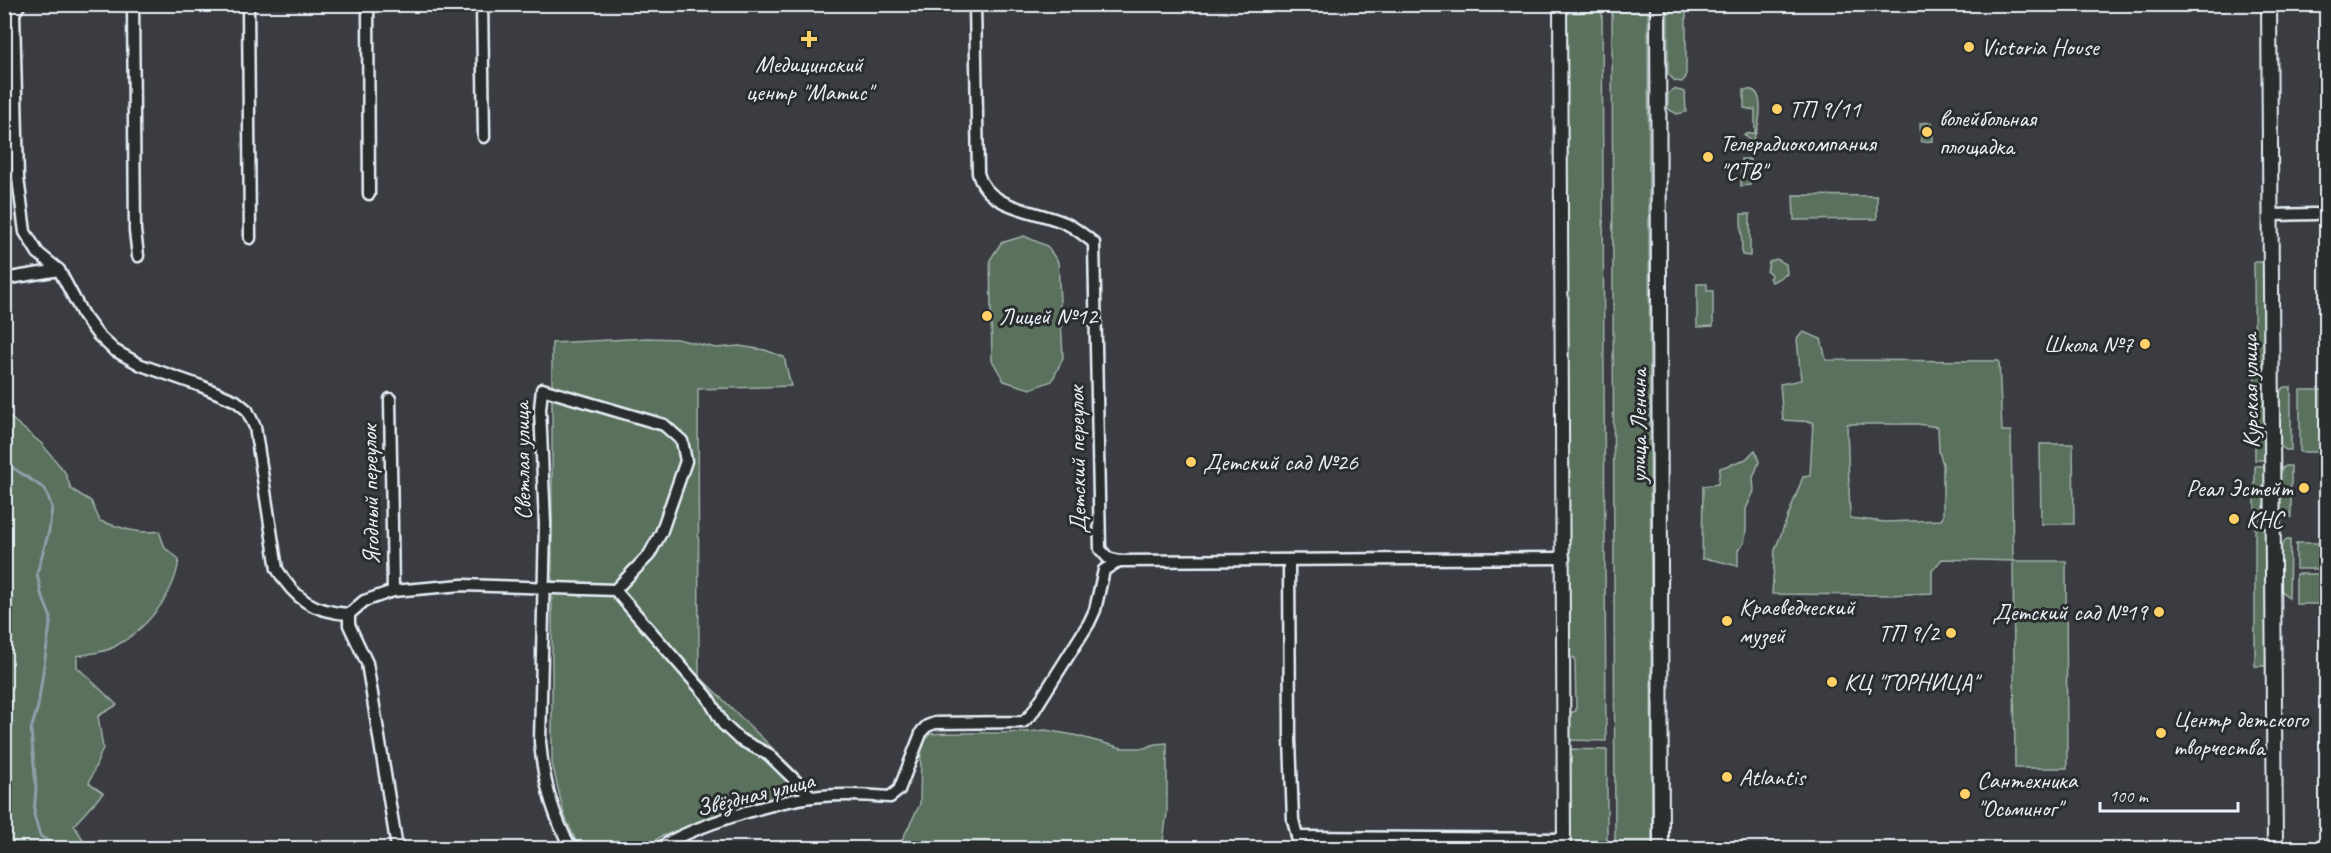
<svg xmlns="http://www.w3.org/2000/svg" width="2331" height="853" font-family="Caveat,sans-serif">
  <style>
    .green { fill: #5a715d; stroke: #a1b1aa; stroke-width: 1.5; fill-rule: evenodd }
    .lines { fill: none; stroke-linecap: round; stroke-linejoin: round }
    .stream { stroke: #8e9faa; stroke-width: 3 }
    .minor-casing { stroke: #e8f1f8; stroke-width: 15 }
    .tertiary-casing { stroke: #e8f1f8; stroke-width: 16 }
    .secondary-casing { stroke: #e8f1f8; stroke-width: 18 }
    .minor { stroke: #2a2d2e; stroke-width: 10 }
    .tertiary { stroke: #2a2d2e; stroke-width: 12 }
    .secondary { stroke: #2a2d2e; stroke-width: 14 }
    .poi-dot { fill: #ffd166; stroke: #2a2d2e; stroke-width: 2 }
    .labels { text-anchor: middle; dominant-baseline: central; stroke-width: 6; stroke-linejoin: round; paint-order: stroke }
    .poi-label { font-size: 24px; fill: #e8f1f8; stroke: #2a2d2e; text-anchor: start }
    .street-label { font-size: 24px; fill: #e8f1f8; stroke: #2a2d2e }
  </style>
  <rect width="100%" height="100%" fill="#3a3c42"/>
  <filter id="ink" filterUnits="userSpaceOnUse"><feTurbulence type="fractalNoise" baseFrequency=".0167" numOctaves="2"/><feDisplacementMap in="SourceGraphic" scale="12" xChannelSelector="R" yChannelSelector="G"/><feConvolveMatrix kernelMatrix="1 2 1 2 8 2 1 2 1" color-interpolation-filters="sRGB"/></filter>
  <g filter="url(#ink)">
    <g class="green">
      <polygon points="1668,11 1686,12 1686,77 1682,82 1675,81 1668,74"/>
      <polygon points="1602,12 1606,741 1569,740 1569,713 1576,711 1575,658 1568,657 1566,13"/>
      <polygon points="1612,12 1648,12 1652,848 1615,848"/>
      <polygon points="1674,89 1685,92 1686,112 1677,114 1668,109 1668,94"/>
      <path d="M1744,90C1747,90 1752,89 1754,91C1765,98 1759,134 1751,142L1744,134L1755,133V110L1744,108Z"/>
      <polygon points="1932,122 1933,141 1921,142 1920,123"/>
      <polygon points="1741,159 1750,159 1750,185 1741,186"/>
      <polygon points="1793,195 1877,196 1877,219 1794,220"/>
      <polygon points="1741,214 1750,214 1750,256 1742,255"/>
      <polygon points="1024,236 1047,246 1058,262 1063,358 1052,381 1030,389 1004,381 992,360 990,260 1001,243"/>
      <polygon points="1776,259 1786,264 1787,274 1772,282 1769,278 1771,276 1770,273 1767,272 1769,262"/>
      <polygon points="2254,262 2265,262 2266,460 2255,460"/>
      <polygon points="1697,284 1707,284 1707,291 1713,291 1713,326 1697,327"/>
      <path d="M1803,332L1821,339L1826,360L1999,361L2002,431H2011L2013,561H2066L2067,768H2015L2013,561L1942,559L1932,571V593L1889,595L1772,594L1775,550L1803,477L1810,476L1813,422L1783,420L1780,384L1801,380L1797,339ZM1847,424H1917L1938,427L1939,452L1943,464V517L1941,520L1885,522L1850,518Z"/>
      <polygon points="648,338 677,339 716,348 739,346 765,350 784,357 791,386 698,389 699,676 817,792 746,806 660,837 647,848 579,848 564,814 552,763 552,343"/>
      <polygon points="2285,387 2291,387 2291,450 2286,450 2279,445 2278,393"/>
      <rect x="2300" y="390" width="26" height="62"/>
      <path d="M5,413L42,444L65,472L71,489L91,501L100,521C119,527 139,535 159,531L165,548L179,559C175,595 146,630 114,647C104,653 89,653 77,656V667L117,705L98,716L103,748L89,783L103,793L74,825L88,848H5Z"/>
      <polygon points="2040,444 2073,444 2074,524 2041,524"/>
      <path d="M1755,450L1759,462L1753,478L1754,491L1746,509V531L1744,543L1738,550V566C1726,564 1714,558 1702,559L1703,486L1718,484L1720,468L1746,459Z"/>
      <polygon points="2255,466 2266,466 2267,481 2262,488 2255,488"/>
      <polygon points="2286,466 2291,466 2291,517 2285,518 2280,513 2280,472 2282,468"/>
      <polygon points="2255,492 2263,493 2267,498 2267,666 2255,666"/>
      <polygon points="2286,540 2290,540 2289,598 2279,588 2279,550"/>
      <rect x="2296" y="543" width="30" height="26"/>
      <rect x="2296" y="574" width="30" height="30"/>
      <path d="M1045,730L1074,735L1122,748H1145L1155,744L1167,743V813L1162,848H898L920,804L921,746L930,734C968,731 1007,736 1045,730Z"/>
      <polygon points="1569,749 1607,750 1607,848 1568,848"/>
    </g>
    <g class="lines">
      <polyline class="stream" points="4,462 45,489 52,507 49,531 37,573 41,593 51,618 38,706 31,730 36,787 34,815 40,836 60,848"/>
      <g class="minor-casing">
        <g id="minor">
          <polyline points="133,4 135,231 138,256"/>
          <polyline points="248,4 250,238"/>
          <polyline points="368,4 369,194"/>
          <polyline points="482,4 484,137"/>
          <path d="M975,4L978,173C987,210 1038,210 1067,224C1077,229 1085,236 1094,243L1100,549L1108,558L1119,561L1564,558"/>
          <path d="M14,13L18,178L25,232L38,253L59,270L83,315L98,335L114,350L141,365L201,386L236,401L247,410L255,427L277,569C295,599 313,612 349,614L364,601L393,591L462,585L615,590L707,696L723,724L739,739L768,754L812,797"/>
          <polyline points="4,18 14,13 20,4"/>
          <polyline points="2271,215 2315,214"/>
          <polyline points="4,279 59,270"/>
          <polyline points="390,399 393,591"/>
          <polyline points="1289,560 1290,739 1293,820 1300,848"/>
          <polyline points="349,614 349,625 367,663 397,848"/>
          <polyline points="1297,837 1564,839"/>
          <path d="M571,848C553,816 543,779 540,742L545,524L540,409L542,389L664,425L682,441L686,461L661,533L649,555L615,590"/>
          <path d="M660,848C691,826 782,799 821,796C844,794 867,795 890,797L899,790L922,731L927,726L935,723L1023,722L1031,715L1089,623L1095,610L1104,570L1119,561"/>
        </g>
      </g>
      <g class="tertiary-casing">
        <polyline id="tertiary" points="1560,4 1564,848"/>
      </g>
      <g class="secondary-casing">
        <g id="secondary">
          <polyline points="1658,4 1661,848"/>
          <polyline points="2269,4 2275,848"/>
        </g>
      </g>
      <use href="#minor" class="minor"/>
      <use href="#tertiary" class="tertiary"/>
      <use href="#secondary" class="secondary"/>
    </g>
  </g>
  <g class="poi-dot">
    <path d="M806 30h6v6h6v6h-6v6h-6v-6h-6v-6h6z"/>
    <circle cx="1969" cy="47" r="6"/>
    <circle cx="1777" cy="109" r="6"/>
    <circle cx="1927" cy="132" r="6"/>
    <circle cx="1708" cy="157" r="6"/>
    <circle cx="987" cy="316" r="6"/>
    <circle cx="2145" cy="344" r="6"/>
    <circle cx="1191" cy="462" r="6"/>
    <circle cx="2304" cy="488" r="6"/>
    <circle cx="2234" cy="519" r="6"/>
    <circle cx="2159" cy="612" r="6"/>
    <circle cx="1727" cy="621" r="6"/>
    <circle cx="1951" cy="633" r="6"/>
    <circle cx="1832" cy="682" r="6"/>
    <circle cx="2161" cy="733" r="6"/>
    <circle cx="1727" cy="777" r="6"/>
    <circle cx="1965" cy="794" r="6"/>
  </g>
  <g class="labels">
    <g class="poi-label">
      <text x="1981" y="47">Victoria House</text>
      <text x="809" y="64" text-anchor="middle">Медицинский<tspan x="809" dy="28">центр "Матис"</tspan></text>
      <text x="1789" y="109">ТП 9/11</text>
      <text x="1939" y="118">волейбольная<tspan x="1939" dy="28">площадка</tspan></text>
      <text x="1720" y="143">Телерадиокомпания<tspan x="1720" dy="28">"СТВ"</tspan></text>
      <text x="999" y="316">Лицей №12</text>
      <text x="2133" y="344" text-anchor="end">Школа №7</text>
      <text x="1203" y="462">Детский сад №26</text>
      <text x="2292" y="488" text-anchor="end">Реал Эстейт</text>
      <text x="2246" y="519">КНС</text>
      <text x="1739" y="607">Краеведческий<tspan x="1739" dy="28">музей</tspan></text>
      <text x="2147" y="612" text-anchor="end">Детский сад №19</text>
      <text x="1939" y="633" text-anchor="end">ТП 9/2</text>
      <text x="1844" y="682">КЦ "ГОРНИЦА"</text>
      <text x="2173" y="719">Центр детского<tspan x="2173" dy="28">творчества</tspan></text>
      <text x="1739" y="777">Atlantis</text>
      <text x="1977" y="780">Сантехника<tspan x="1977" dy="28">"Осьминог"</tspan></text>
    </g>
    <g class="street-label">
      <text transform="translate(2250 391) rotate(-91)">Курская улица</text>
      <text transform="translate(1638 426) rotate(-90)">улица Ленина</text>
      <text transform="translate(1077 460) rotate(-91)">Детский переулок</text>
      <text transform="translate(522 461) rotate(-91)">Светлая улица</text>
      <text transform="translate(370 495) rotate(-91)">Ягодный переулок</text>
      <text transform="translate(755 794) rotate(-14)">Звёздная улица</text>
    </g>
  </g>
  <rect width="2331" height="853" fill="none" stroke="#2a2d2e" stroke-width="24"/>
  <rect x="12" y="12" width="2307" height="829" fill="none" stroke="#e8f1f8" stroke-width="2" filter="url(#ink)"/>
  <path d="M2100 802v9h138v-9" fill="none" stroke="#e8f1f8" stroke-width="3"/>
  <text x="2109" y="802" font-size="18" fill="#e8f1f8" stroke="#2a2d2e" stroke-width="4.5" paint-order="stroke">100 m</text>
</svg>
